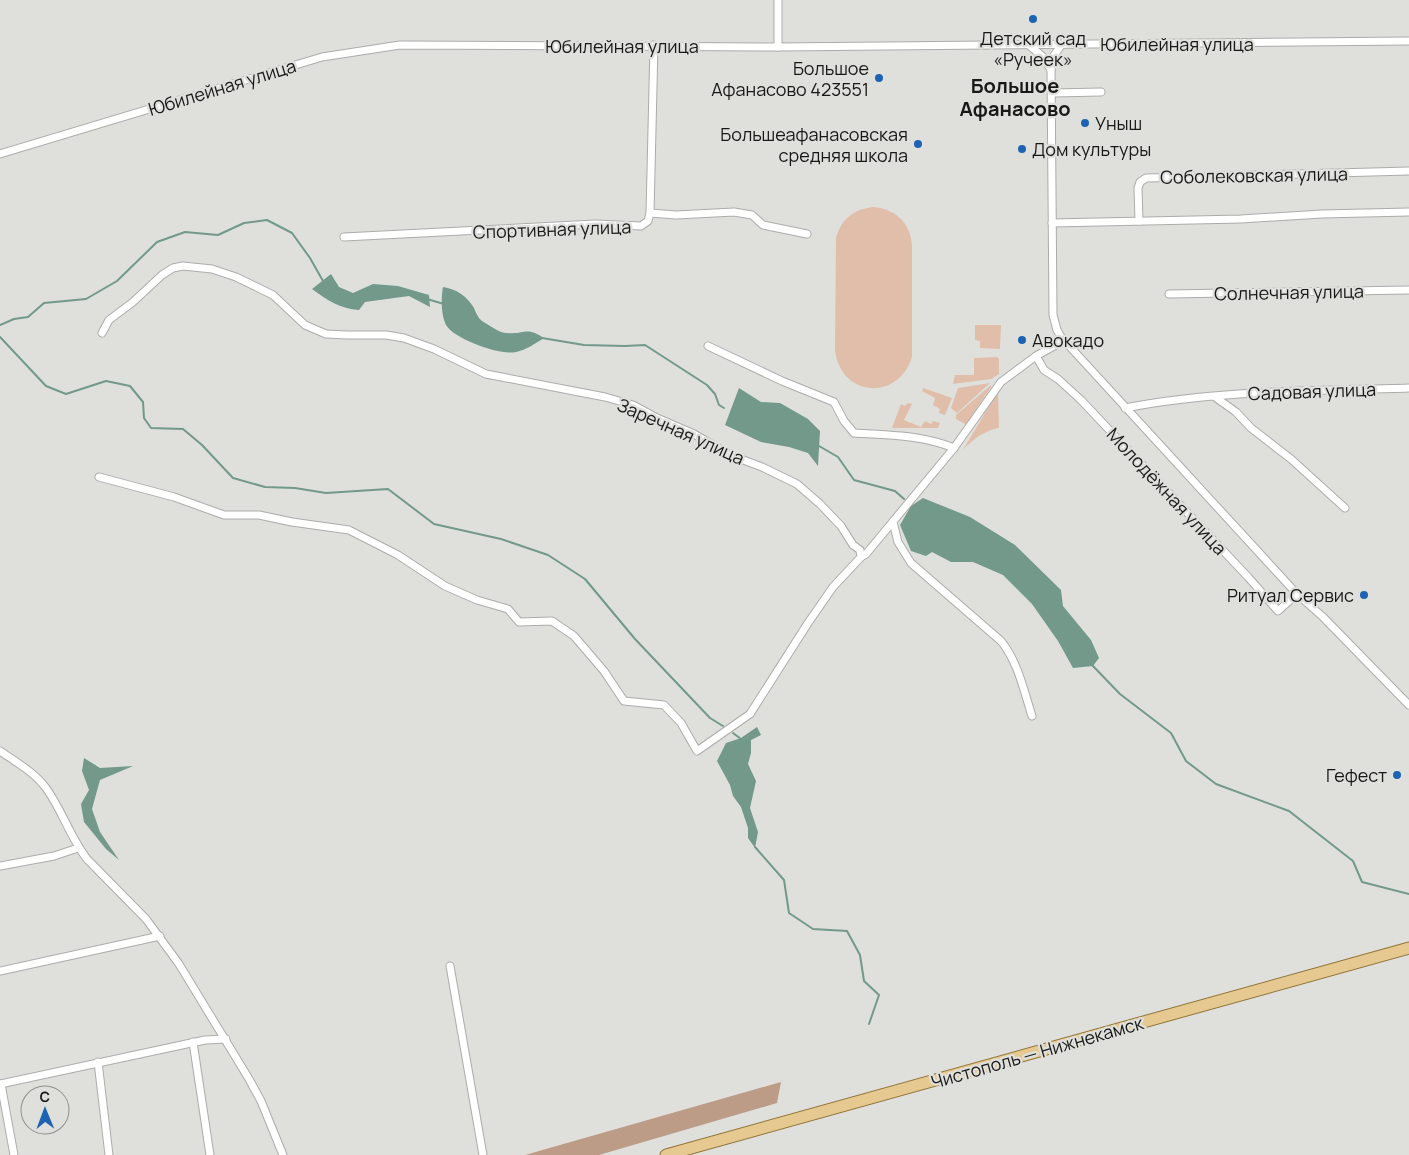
<svg xmlns="http://www.w3.org/2000/svg" width="1409" height="1155" font-family="Manrope,sans-serif">
  <style>
    .green { fill: #e0bea9 }
    .forest { fill: #bc9b87 }
    .water { fill: #72998a }
    .lines { fill: none; stroke-linecap: round; stroke-linejoin: round }
    .stream { stroke: #72998a; stroke-width: 2 }
    .street-casing { stroke: #acaca9; stroke-width: 9 }
    .primary-casing { stroke: #927437; stroke-width: 13 }
    .street { stroke: #fff; stroke-width: 7 }
    .primary { stroke: #e5c991; stroke-width: 11 }
    .poi-dot { fill: #1e63b3; stroke: #dfe0dc; stroke-width: 2 }
    .labels { text-anchor: middle; dominant-baseline: central; stroke-width: 4.5; stroke-linejoin: round; paint-order: stroke }
    .poi-label { font-size: 18px; fill: #181817; stroke: #dfe0dc; text-anchor: end }
    .street-label { font-size: 18px; fill: #181817; stroke: #dfe0dc }
    .quarter-label { font-size: 20px; font-weight: bold; fill: #181817; stroke: #dfe0dc }
  </style>
  <rect width="100%" height="100%" fill="#dfe0dc"/>
  <g class="green">
    <path d="M873,207C896,209 910,223 912,245V357C898,402 840,397 835,350L836,238C841,219 854,209 873,207Z"/>
    <polygon points="975,325 1001,325 1000,349 980,348 980,341 975,340"/>
    <polygon points="997,357 999,359 999,374 991,379 953,384 955,375 974,375 974,358"/>
    <polygon points="990,383 957,413 951,408 958,388"/>
    <polygon points="991,385 991,387 967,423 965,424 956,419 956,415"/>
    <polygon points="923,388 952,398 945,415 939,413 940,409 933,405 935,398 922,391"/>
    <path d="M998,391L999,428C985,430 972,440 963,450Z"/>
    <polygon points="908,403 912,404 904,420 921,427 925,421 931,424 933,421 940,423 938,428 892,428 901,404 905,406"/>
  </g>
  <polygon class="forest" points="781,1082 777,1103 599,1155 525,1155"/>
  <g class="water">
    <path d="M331,274L339,287L353,293L373,284L398,286L429,295L430,307L409,296L365,302L359,310C340,309 327,300 312,289Z"/>
    <path d="M443,287C456,289 467,296 474,308C476,313 478,318 482,321C489,325 499,333 507,333C525,335 525,326 544,338C536,343 526,350 516,352C501,356 454,339 446,325C441,315 441,298 443,287Z"/>
    <polygon points="739,388 761,402 780,403 808,419 820,431 818,466 808,453 789,447 761,442 725,425"/>
    <polygon points="923,498 970,517 1015,545 1061,590 1063,606 1091,640 1099,658 1093,666 1073,668 1058,641 1032,604 1003,575 973,562 951,562 932,552 926,556 911,551 900,525 911,506"/>
    <polygon points="757,727 761,735 751,740 751,753 748,764 756,781 750,808 758,832 755,848 748,838 748,828 741,807 733,796 730,785 717,761 726,743 741,738"/>
    <polygon points="84,758 100,768 133,766 100,780 92,809 100,832 119,860 106,849 84,822 81,804 89,790 82,771"/>
  </g>
  <g class="lines">
    <g class="stream">
      <polyline points="427,299 444,304"/>
      <polyline points="0,325 14,319 28,317 44,303 86,299 117,281 157,242 185,232 218,235 244,223 267,220 292,233 310,258 323,281"/>
      <polyline points="0,337 46,386 66,394 106,381 130,386 143,402 144,418 151,428 183,429 202,445 233,478 265,487 295,488 326,493 388,489 434,524 501,539 548,555 585,579 635,639 710,718 723,726"/>
      <polyline points="542,338 584,345 625,346 645,345 707,385 715,394 719,405 724,408"/>
      <polyline points="819,446 838,457 854,480 895,491 904,499"/>
      <polyline points="1092,665 1120,694 1171,733 1186,761 1216,784 1289,811 1353,861 1362,882 1409,894"/>
      <polyline points="733,733 741,739"/>
      <polyline points="755,847 784,880 789,913 813,929 847,931 860,955 864,981 879,995 869,1024"/>
    </g>
    <g class="street-casing">
      <g id="street">
        <polyline points="1029,45 1043,57 1051,70 1053,315 1057,330 1061,337 1297,594 1323,617 1409,705"/>
        <polyline points="778,47 778,0"/>
        <polyline points="1051,70 1053,57 1062,44"/>
        <polyline points="1053,93 1101,92"/>
        <polyline points="0,154 322,57 400,45 778,47 1409,41"/>
        <polyline points="650,213 676,215 734,212 752,215 763,225 807,234"/>
        <polyline points="1139,221 1138,188 1140,182 1146,178 1409,171"/>
        <polyline points="1052,223 1241,219 1322,214 1409,212"/>
        <polyline points="344,237 595,224 641,226 648,221 650,213 654,45"/>
        <polyline points="1169,294 1409,290"/>
        <polyline points="102,333 109,320 133,302 162,275 173,268 183,266 212,269 236,277 273,295 305,325 326,334 347,335 386,335 404,338 434,349 486,374 605,397 633,405 657,418 694,434 730,455 762,467 797,484 820,504 841,526 853,545 860,550 861,557"/>
        <path d="M708,346L782,381L834,402L844,421L854,433C888,435 923,435 954,448"/>
        <polyline points="1036,356 1044,370 1058,379 1081,400 1248,577 1278,611 1297,594"/>
        <polyline points="1215,397 1236,412 1251,428 1291,459 1345,508"/>
        <path d="M1125,408C1219,390 1314,391 1409,388"/>
        <polyline points="99,477 174,497 224,515 259,515 292,522 349,530 398,555 445,586 477,600 508,609 519,622 552,621 574,636 604,671 624,701 664,705 681,723 697,751 750,714 808,623 833,587 861,557 866,554 954,448 1001,382 1036,356 1063,341"/>
        <path d="M893,522L898,542L911,563L1001,641C1018,662 1024,691 1032,716"/>
        <path d="M0,751C16,762 34,772 46,788C62,810 70,837 87,859L146,919L179,964L249,1079L261,1101L283,1155"/>
        <polyline points="0,866 54,856 78,848"/>
        <polyline points="450,966 483,1155"/>
        <polyline points="0,971 160,936"/>
        <polyline points="193,1042 210,1155"/>
        <polyline points="98,1062 109,1155"/>
        <polyline points="0,1084 205,1040 226,1039"/>
        <polyline points="1,1084 14,1155"/>
      </g>
    </g>
    <g class="primary-casing">
      <polyline id="primary" points="666,1155 1409,948"/>
    </g>
    <use href="#street" class="street"/>
    <use href="#primary" class="primary"/>
  </g>
  <g class="poi-dot">
    <circle cx="1033" cy="19" r="5"/>
    <circle cx="879" cy="78" r="5"/>
    <circle cx="1085" cy="123" r="5"/>
    <circle cx="918" cy="144" r="5"/>
    <circle cx="1022" cy="149" r="5"/>
    <circle cx="1022" cy="340" r="5"/>
    <circle cx="1364" cy="595" r="5"/>
    <circle cx="1397" cy="775" r="5"/>
  </g>
  <g class="labels">
    <g class="poi-label">
      <text x="1033" y="38" text-anchor="middle">Детский сад<tspan x="1033" dy="21">«Ручеек»</tspan></text>
      <text x="869" y="68">Большое<tspan x="869" dy="21">Афанасово 423551</tspan></text>
      <text x="1095" y="123" text-anchor="start">Уныш</text>
      <text x="908" y="134">Большеафанасовская<tspan x="908" dy="21">средняя школа</tspan></text>
      <text x="1032" y="149" text-anchor="start">Дом культуры</text>
      <text x="1032" y="340" text-anchor="start">Авокадо</text>
      <text x="1354" y="595">Ритуал Сервис</text>
      <text x="1387" y="775">Гефест</text>
    </g>
    <g class="street-label">
      <text x="1177" y="44">Юбилейная улица</text>
      <text x="622" y="46">Юбилейная улица</text>
      <text transform="translate(222 87) rotate(-17)">Юбилейная улица</text>
      <text transform="translate(1254 175) rotate(-1)">Соболековская улица</text>
      <text transform="translate(552 229) rotate(-2)">Спортивная улица</text>
      <text transform="translate(1289 292) rotate(-1)">Солнечная улица</text>
      <text transform="translate(1312 391) rotate(-2)">Садовая улица</text>
      <text transform="translate(681 431) rotate(24)">Заречная улица</text>
      <text transform="translate(1167 491) rotate(47)">Молодёжная улица</text>
      <text transform="translate(1037 1052) rotate(-16)">Чистополь — Нижнекамск</text>
    </g>
    <g class="quarter-label">
      <text x="1015" y="85">Большое<tspan x="1015" dy="23">Афанасово</tspan></text>
    </g>
  </g>
  <g transform="translate(45 1110) rotate(359)"><circle r="24" fill="#dfe0dc" stroke="#8f908d"/>
  <path d="M0-4L9 19L0 12L-9 19Z" fill="#1e63b3"/>
  <text y="-8" font-size="14" font-weight="bold" text-anchor="middle" fill="#181817">С</text>
  </g>
</svg>
